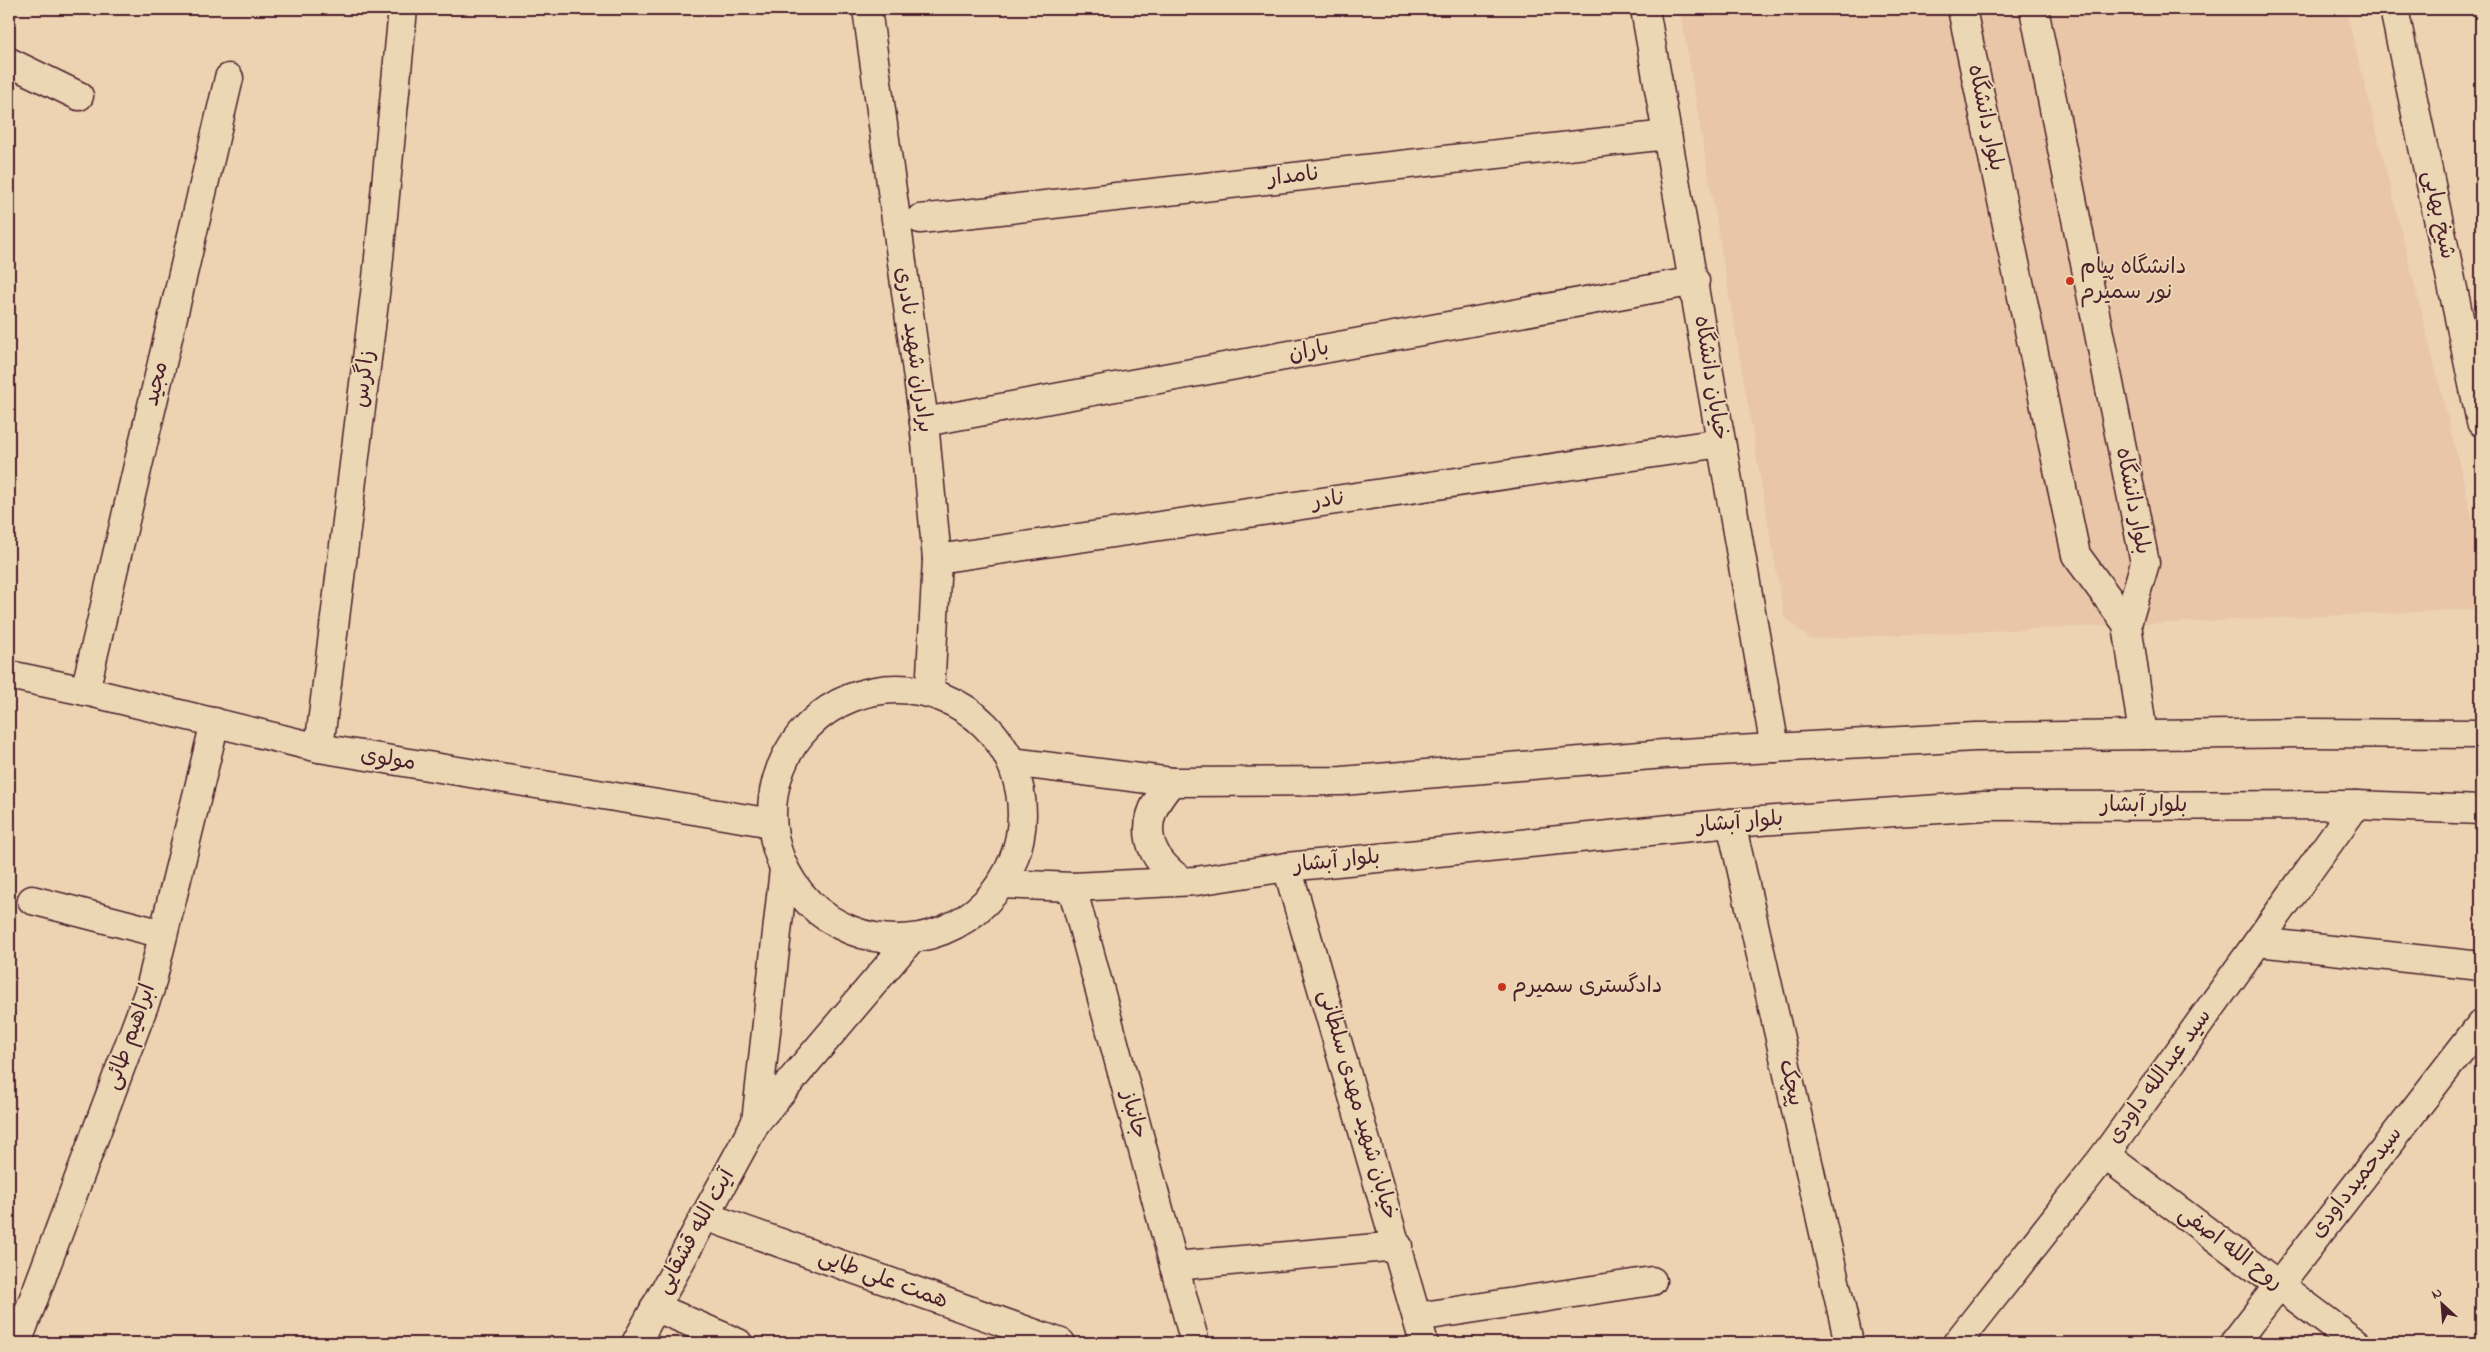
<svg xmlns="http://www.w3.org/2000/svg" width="2490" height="1352" font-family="'Indie Flower','Playpen Sans Arabic',sans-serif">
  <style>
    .built { fill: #e8c6a7 }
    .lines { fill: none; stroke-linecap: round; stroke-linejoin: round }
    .minor-casing { stroke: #4a1f2b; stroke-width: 31 }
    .minor { stroke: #ecd7b5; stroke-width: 28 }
    .poi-dot { fill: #c8321e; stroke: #ecd7b5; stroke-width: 2 }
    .labels { text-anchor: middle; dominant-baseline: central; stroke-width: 4; stroke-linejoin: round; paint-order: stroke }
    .street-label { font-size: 22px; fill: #4a1f2b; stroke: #ecd7b5 }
    .poi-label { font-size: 22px; fill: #4a1f2b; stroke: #ecd7b5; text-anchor: start }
  </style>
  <rect width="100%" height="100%" fill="#eed3b2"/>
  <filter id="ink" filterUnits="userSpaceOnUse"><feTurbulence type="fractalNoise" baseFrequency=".02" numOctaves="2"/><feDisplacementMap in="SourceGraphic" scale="10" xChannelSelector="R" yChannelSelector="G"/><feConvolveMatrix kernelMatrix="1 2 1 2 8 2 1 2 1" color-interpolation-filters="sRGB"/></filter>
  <g filter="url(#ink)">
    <polygon class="built" points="1680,9 2346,9 2481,552 2481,609 1810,639 1784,616"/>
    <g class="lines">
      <g class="minor-casing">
        <g id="minor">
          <polyline points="867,9 924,422 937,559 930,693"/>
          <path d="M1645,9C1689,255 1731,502 1775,748"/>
          <polyline points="1962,9 2076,555 2127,624"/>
          <polyline points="2034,9 2145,563 2127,624 2143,735"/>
          <polyline points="2394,9 2481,422"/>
          <polyline points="9,62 79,96"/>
          <polyline points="920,219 1667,135"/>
          <polyline points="924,422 1695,281"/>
          <polyline points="937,559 1721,443"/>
          <polyline points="9,675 85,691 319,748 772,823"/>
          <circle cx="897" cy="814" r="125"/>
          <polyline points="85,691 229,78"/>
          <polyline points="319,748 377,278 403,9"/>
          <polyline points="1011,762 1172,782 1342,781 1664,754 1975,737 2305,733 2481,734"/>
          <path d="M1172,782C1138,818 1142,853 1182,881"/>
          <polyline points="1731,823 1849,1343"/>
          <polyline points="1287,867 1424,1343"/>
          <polyline points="784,869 756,1122 911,939"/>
          <polyline points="1001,884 1072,887 1196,881 1287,867 1731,823 1984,806 2356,805 2481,810"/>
          <polyline points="1072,887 1195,1343"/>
          <polyline points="32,900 163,934"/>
          <polyline points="2258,942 2481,966"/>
          <polyline points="2105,1155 2356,1343"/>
          <polyline points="705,1216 1061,1343"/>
          <polyline points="1174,1266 1398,1246"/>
          <polyline points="655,1307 738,1343"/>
          <polyline points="1417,1317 1652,1281"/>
          <polyline points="17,1343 150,989 215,722"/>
          <polyline points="636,1343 756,1122"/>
          <polyline points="1957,1343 2105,1155 2356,805"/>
          <polyline points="2234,1343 2481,1024"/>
        </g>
      </g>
      <use href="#minor" class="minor"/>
    </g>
  </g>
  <g class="poi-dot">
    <circle cx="2070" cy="281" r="5"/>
    <circle cx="1502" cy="987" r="5"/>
  </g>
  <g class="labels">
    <g class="street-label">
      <text transform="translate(1985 118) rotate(78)">بلوار دانشگاه</text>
      <text transform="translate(1294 177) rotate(-6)">نامدار</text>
      <text transform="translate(2438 215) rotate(78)">شیخ بهایی</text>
      <text transform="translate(913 350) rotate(82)">برادران شهید نادری</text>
      <text transform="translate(1309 352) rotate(-10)">باران</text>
      <text transform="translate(1710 378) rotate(81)">خیابان دانشگاه</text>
      <text transform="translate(365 379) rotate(-83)">زاگرس</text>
      <text transform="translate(157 384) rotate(-77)">مجید</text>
      <text transform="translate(1329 501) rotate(-8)">نادر</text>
      <text transform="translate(2132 501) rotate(79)">بلوار دانشگاه</text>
      <text transform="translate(388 760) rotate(9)">مولوی</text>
      <text x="2144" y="806">بلوار آبشار</text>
      <text transform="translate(1740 823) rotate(-5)">بلوار آبشار</text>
      <text transform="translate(1337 862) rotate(-6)">بلوار آبشار</text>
      <text transform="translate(131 1037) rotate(-70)">ابراهیم طائی</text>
      <text transform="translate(2160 1077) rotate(-54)">سید عبدالله داودی</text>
      <text transform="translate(1790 1083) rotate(77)">پیچک</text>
      <text transform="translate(1357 1105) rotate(74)">خیابان شهید مهدی سلطانی</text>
      <text transform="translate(1133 1115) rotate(75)">جانباز</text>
      <text transform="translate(2357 1183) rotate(-52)">سیدحمیدداودی</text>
      <text transform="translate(696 1232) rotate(-61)">آیت الله قشقایی</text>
      <text transform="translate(2230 1249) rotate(37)">روح الله اصفی</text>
      <text transform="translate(883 1280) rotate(20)">همت علی طایی</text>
    </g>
    <g class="poi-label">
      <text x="2080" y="268">دانشگاه پیام<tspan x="2080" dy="25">نور سمیرم</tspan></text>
      <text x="1512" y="987">دادگستری سمیرم</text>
    </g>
  </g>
  <rect width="2490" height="1352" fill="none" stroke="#ecd7b5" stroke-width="30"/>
  <rect x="15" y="15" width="2460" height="1322" fill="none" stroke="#4a1f2b" stroke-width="2" filter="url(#ink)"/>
  <g transform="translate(2442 1304) rotate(334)" stroke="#ecd7b5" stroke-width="4" paint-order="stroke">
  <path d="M0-4L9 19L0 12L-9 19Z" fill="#4a1f2b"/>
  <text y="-8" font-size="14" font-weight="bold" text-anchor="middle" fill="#4a1f2b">N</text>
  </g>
</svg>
